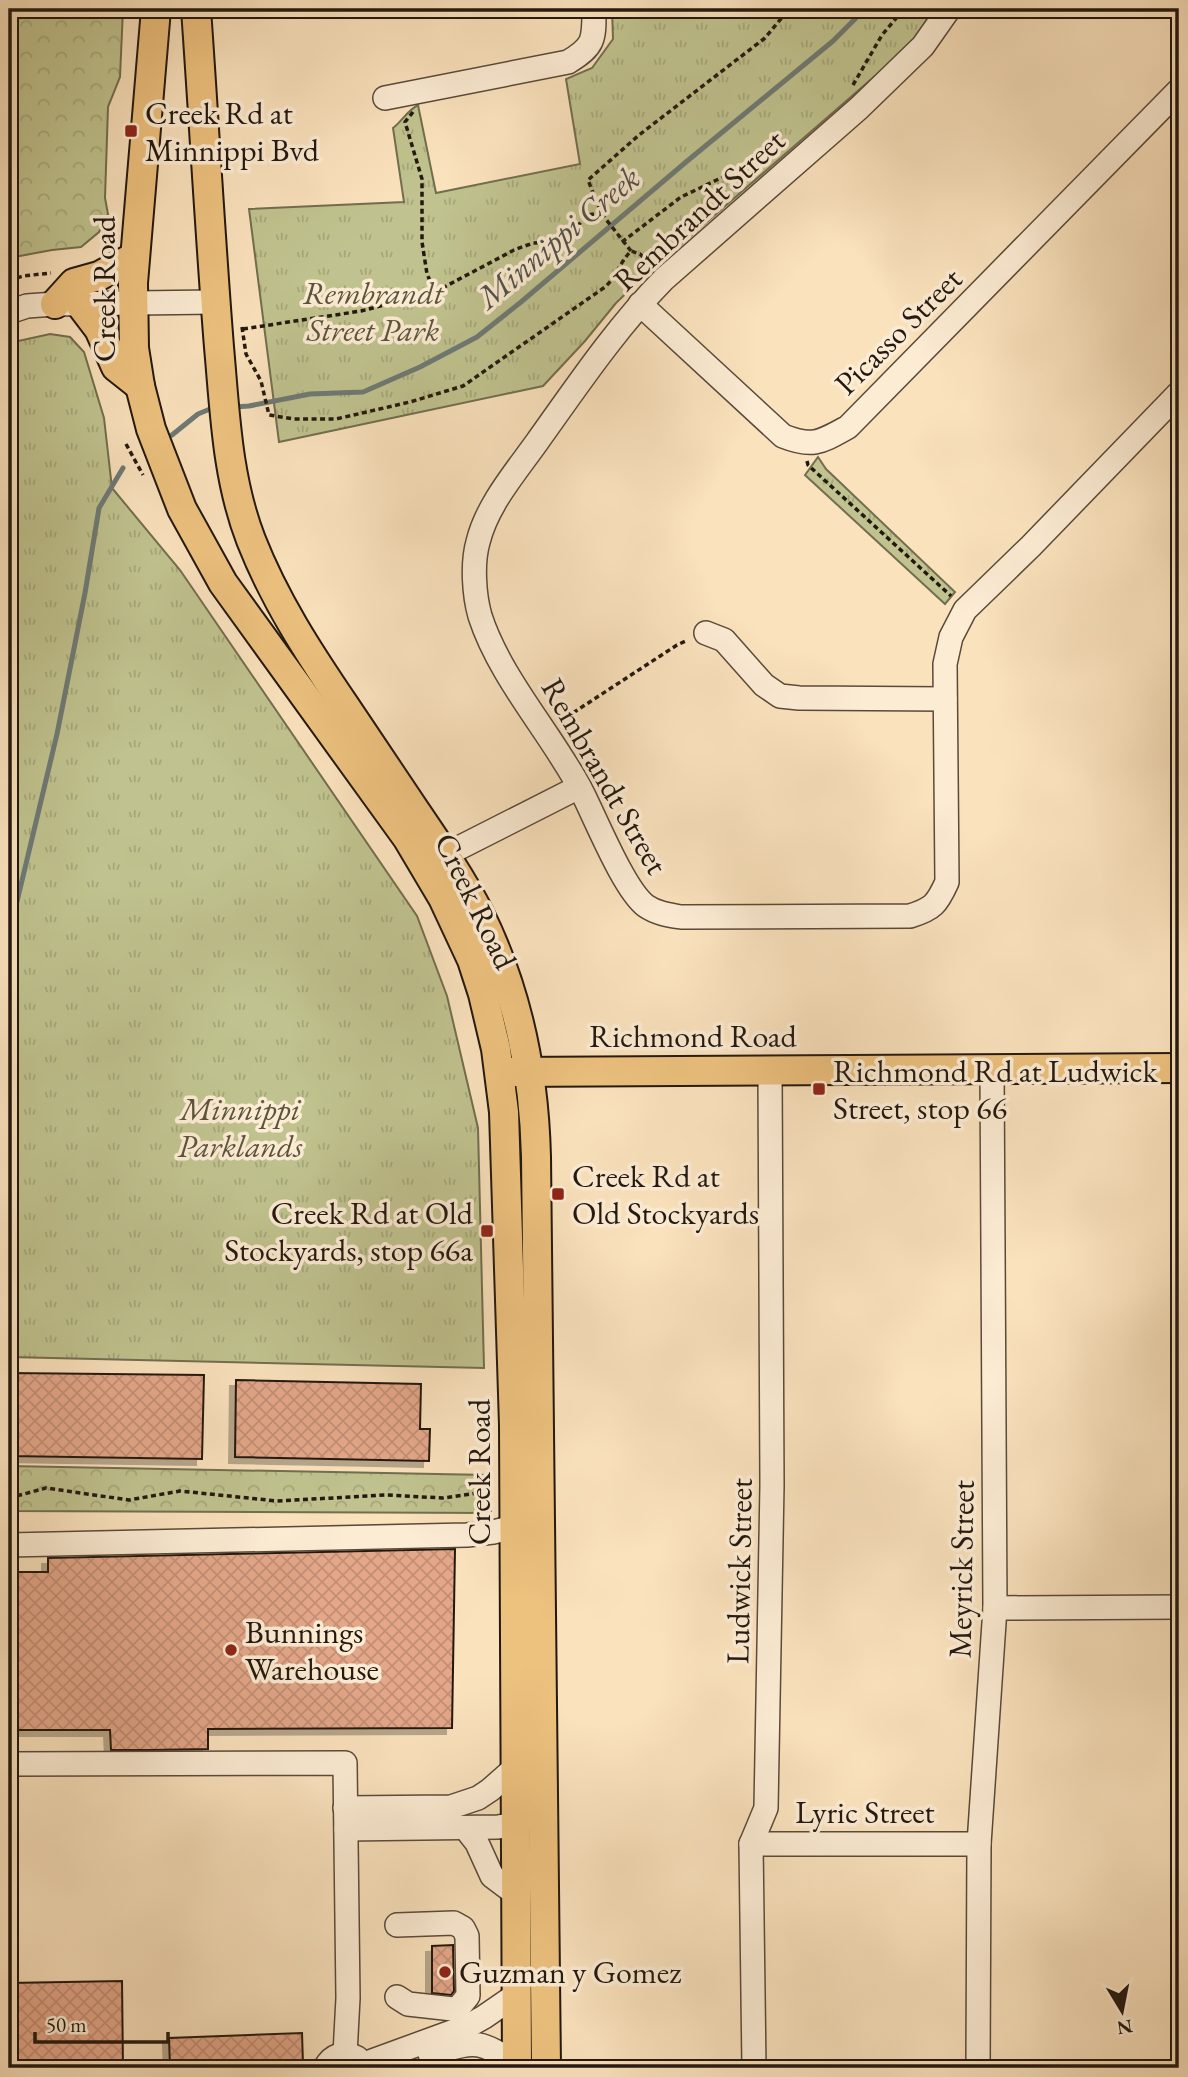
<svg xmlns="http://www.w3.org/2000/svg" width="1188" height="2077" font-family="'EB Garamond',serif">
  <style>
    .grass { fill: url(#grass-tufts); stroke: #726e4f; stroke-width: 2 }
    .forest { fill: url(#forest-crowns); stroke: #726e4f; stroke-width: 2 }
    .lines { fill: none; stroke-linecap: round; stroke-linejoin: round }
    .stream { stroke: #6e7a75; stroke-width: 5 }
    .building { fill: url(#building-cross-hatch); stroke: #23180f; stroke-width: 2; filter: url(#shadow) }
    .minor-casing { stroke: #594a3a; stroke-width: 26 }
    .major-casing { stroke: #23180f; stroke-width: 32 }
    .path { stroke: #23180f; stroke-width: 3.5; stroke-dasharray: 5 3.5; stroke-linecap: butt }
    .minor { stroke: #fcecd4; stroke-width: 23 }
    .major { stroke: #edc17e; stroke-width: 28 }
    .poi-dot { fill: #8f2418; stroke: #fcecd4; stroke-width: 2.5 }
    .labels { text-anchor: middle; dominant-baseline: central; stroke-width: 7; stroke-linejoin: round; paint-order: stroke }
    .poi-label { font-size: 32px; fill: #23180f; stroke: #fcecd4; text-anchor: start }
    .street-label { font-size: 32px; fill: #23180f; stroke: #fcecd4 }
    .park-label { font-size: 32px; font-style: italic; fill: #5a543c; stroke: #fcecd4 }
    .water-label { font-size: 33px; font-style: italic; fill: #4f514a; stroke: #fcecd4 }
  </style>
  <defs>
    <pattern id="grass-tufts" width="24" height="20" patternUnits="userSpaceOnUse" patternTransform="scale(1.75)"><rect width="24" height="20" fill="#c0c38f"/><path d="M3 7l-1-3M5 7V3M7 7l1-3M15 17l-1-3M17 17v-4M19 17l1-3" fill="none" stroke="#a5a77a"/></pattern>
    <pattern id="forest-crowns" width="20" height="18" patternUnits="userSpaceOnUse" patternTransform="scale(1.75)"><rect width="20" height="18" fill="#c0c38f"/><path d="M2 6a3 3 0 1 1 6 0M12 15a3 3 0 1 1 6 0" fill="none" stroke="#a5a77a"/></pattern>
    <pattern id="building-cross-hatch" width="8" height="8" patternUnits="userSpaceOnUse" patternTransform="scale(1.75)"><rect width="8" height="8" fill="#e4a789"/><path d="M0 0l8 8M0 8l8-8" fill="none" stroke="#c38f75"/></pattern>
    <filter id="shadow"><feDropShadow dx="-6" dy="6" stdDeviation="0" flood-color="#0004"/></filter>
  </defs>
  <rect width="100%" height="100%" fill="#fae2bd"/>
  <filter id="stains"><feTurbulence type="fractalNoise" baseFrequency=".00286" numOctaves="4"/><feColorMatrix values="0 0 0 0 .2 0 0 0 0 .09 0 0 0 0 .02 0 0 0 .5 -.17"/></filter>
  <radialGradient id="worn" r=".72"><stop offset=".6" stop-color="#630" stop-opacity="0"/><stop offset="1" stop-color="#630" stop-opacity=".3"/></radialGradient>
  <g class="grass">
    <path d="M612,9H930L924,27L905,50L640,280L616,303L585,341L543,386L279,442L249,209L404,202L393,128C402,121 407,111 418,105L436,193L580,164L566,79L592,68L613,39Z"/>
    <polygon points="50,334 70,337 84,352 104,418 112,488 180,570 417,916 447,996 478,1128 484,1368 9,1357 9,343"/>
    <polygon points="818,457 826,469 955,592 945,604 805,475"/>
  </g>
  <g class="forest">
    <polygon points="9,9 123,9 120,77 108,107 105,198 108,214 99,232 81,247 52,250 9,258"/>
    <polygon points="9,1466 488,1475 491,1513 9,1511"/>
  </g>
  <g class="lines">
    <g class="stream">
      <polyline points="234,407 249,406 310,394 363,392 420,367 477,337 521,302 686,162 833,41 865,9"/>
      <polyline points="172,435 198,414 210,409"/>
      <polyline points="9,935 57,734 85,593 99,508 123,468"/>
    </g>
  </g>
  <g class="building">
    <polygon points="9,1373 204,1375 202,1459 9,1456"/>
    <polygon points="236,1380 421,1384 420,1429 430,1429 429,1461 235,1457"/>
    <polygon points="455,1549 452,1728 208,1729 208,1749 150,1750 111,1750 110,1730 9,1730 9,1572 48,1572 48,1558"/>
    <polygon points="453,1945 454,1991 451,1995 432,1993 432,1946"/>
    <polygon points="122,1981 123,2068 9,2068 9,1983"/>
    <polygon points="302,2033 303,2064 170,2068 169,2038"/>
  </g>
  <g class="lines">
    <g class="minor-casing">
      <g id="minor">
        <path d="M949,9L923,46L859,108L664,279C616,328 577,386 537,442C515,473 487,505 478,542C472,563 474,595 480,616C500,678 551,733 581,790C595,817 624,890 646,906C656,913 668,915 681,917L910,916C933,909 937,904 947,882L945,664L951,637L965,610L1031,546L1179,393"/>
        <path d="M385,98L568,62C595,46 594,39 594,9"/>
        <path d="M640,304L783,436C813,448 821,442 848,427L1179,90"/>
        <polyline points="9,312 27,306 55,304 215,302"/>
        <polyline points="706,633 724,640 764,685 780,696 799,698 945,699"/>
        <polyline points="445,855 579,787"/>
        <polyline points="9,1545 467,1535 493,1532 514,1527"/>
        <polyline points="995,1608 1179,1607"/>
        <polyline points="9,1764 345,1763 348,1998 345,2054"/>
        <polyline points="345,1808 451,1807 478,1798 490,1790 515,1768"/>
        <path d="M346,1829L498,1827C510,1825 522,1825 529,1815"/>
        <polyline points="466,1829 477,1843 492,1876 516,1894"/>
        <polyline points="751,1844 979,1844"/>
        <polyline points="397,1997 408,2004 453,2009 459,2007 468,1996 467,1936 463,1928 454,1923 397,1925"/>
        <path d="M430,2054C474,2042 478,2037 517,2066"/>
        <polyline points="364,2064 468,2026 484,2017 516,1995"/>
        <path d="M325,2068C332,2055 344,2051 357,2058"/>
        <polyline points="754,2068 751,1844 766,1808 772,1485 770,1071"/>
        <polyline points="978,2068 979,1844 995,1608 992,1070"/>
      </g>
    </g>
    <g class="major-casing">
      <g id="major">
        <polyline points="156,9 133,283 134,348 140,386 151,429 182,509 223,583 408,839 443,898 472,960 483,994 496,1049 504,1112 514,1425 517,2068"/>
        <path d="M196,9C204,121 210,234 219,347C225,413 227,478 251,540C275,601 309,653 345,706C368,740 391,775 414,809C437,843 460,876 479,913C517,989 534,1072 536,1157L546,2068"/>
        <polyline points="55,304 74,283 99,276 134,257"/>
        <polyline points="80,304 99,329 116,367 140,386"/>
        <polyline points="510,1072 1179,1068"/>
      </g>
    </g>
    <g class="path">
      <polyline points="853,85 882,35 904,9"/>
      <polyline points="413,112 405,122 422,179 422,242 427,274 435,292"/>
      <polyline points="622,242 681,197 763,158 785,144"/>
      <polyline points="631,251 601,213 588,180 639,135 765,38 789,9"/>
      <polyline points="9,281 23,276 51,273"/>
      <path d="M242,327L246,354L261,381L269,415L294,419H336L410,402L463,386L605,287C616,277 620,262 631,251L640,254L651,265"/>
      <polyline points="243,329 361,311 435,292 514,250 533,243 564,242 587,215 601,213"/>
      <polyline points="126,444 143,475"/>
      <polyline points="807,461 808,465 951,596"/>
      <polyline points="559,722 677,645 688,640"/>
      <polyline points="9,1498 46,1488 129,1500 180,1491 277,1501 386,1495 443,1498 492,1491"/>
    </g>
    <use href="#minor" class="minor"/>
    <use href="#major" class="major"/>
  </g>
  <g class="poi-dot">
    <rect x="124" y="124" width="14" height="14" rx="3.5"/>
    <rect x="812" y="1082" width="14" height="14" rx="3.5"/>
    <rect x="551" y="1187" width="14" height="14" rx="3.5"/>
    <rect x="480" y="1224" width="14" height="14" rx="3.5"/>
    <circle cx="231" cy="1650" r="7"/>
    <circle cx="445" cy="1972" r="7"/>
  </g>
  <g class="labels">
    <g class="poi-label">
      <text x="145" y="113">Creek Rd at<tspan x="145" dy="37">Minnippi Bvd</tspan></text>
      <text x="833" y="1071">Richmond Rd at Ludwick<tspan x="833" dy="37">Street, stop 66</tspan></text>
      <text x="572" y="1176">Creek Rd at<tspan x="572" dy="37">Old Stockyards</tspan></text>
      <text x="473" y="1213" text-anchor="end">Creek Rd at Old<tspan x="473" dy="37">Stockyards, stop 66a</tspan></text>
      <text x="245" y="1632">Bunnings<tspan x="245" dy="37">Warehouse</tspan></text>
      <text x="459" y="1972">Guzman y Gomez</text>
    </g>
    <g class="street-label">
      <text transform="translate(699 210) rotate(-43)">Rembrandt Street</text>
      <text transform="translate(104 289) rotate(-90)">Creek Road</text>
      <text transform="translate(898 331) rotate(-45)">Picasso Street</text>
      <text transform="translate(605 776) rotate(60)">Rembrandt Street</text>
      <text transform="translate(476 901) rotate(64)">Creek Road</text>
      <text x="693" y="1036">Richmond Road</text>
      <text transform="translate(479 1472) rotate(-90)">Creek Road</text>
      <text transform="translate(961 1569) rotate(-89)">Meyrick Street</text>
      <text transform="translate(739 1571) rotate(-89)">Ludwick Street</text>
      <text x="865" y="1812">Lyric Street</text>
    </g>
    <g class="park-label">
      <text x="373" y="293">Rembrandt<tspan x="373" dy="37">Street Park</tspan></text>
      <text x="240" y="1109">Minnippi<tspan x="240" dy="37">Parklands</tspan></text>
    </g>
    <g class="water-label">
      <text transform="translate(558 237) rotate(-40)">Minnippi Creek</text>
    </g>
  </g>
  <rect width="1188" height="2077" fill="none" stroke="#fae2bd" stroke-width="35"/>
  <rect x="10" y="10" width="1167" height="2056" fill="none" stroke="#23180f" stroke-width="3.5"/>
  <rect x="18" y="18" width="1153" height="2042" fill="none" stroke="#23180f" stroke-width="2"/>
  <g transform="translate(1122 2011) rotate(170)" stroke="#fcecd4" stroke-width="5" paint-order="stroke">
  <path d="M0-5L12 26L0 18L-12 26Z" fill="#23180f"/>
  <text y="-10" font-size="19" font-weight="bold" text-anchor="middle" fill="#23180f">N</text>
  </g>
  <path d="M35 2032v10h133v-10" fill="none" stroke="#23180f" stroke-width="3.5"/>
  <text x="46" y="2032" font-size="21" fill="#23180f" stroke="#fcecd4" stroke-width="5" paint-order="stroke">50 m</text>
  <rect width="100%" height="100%" filter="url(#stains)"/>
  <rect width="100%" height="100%" fill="url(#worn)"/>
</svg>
